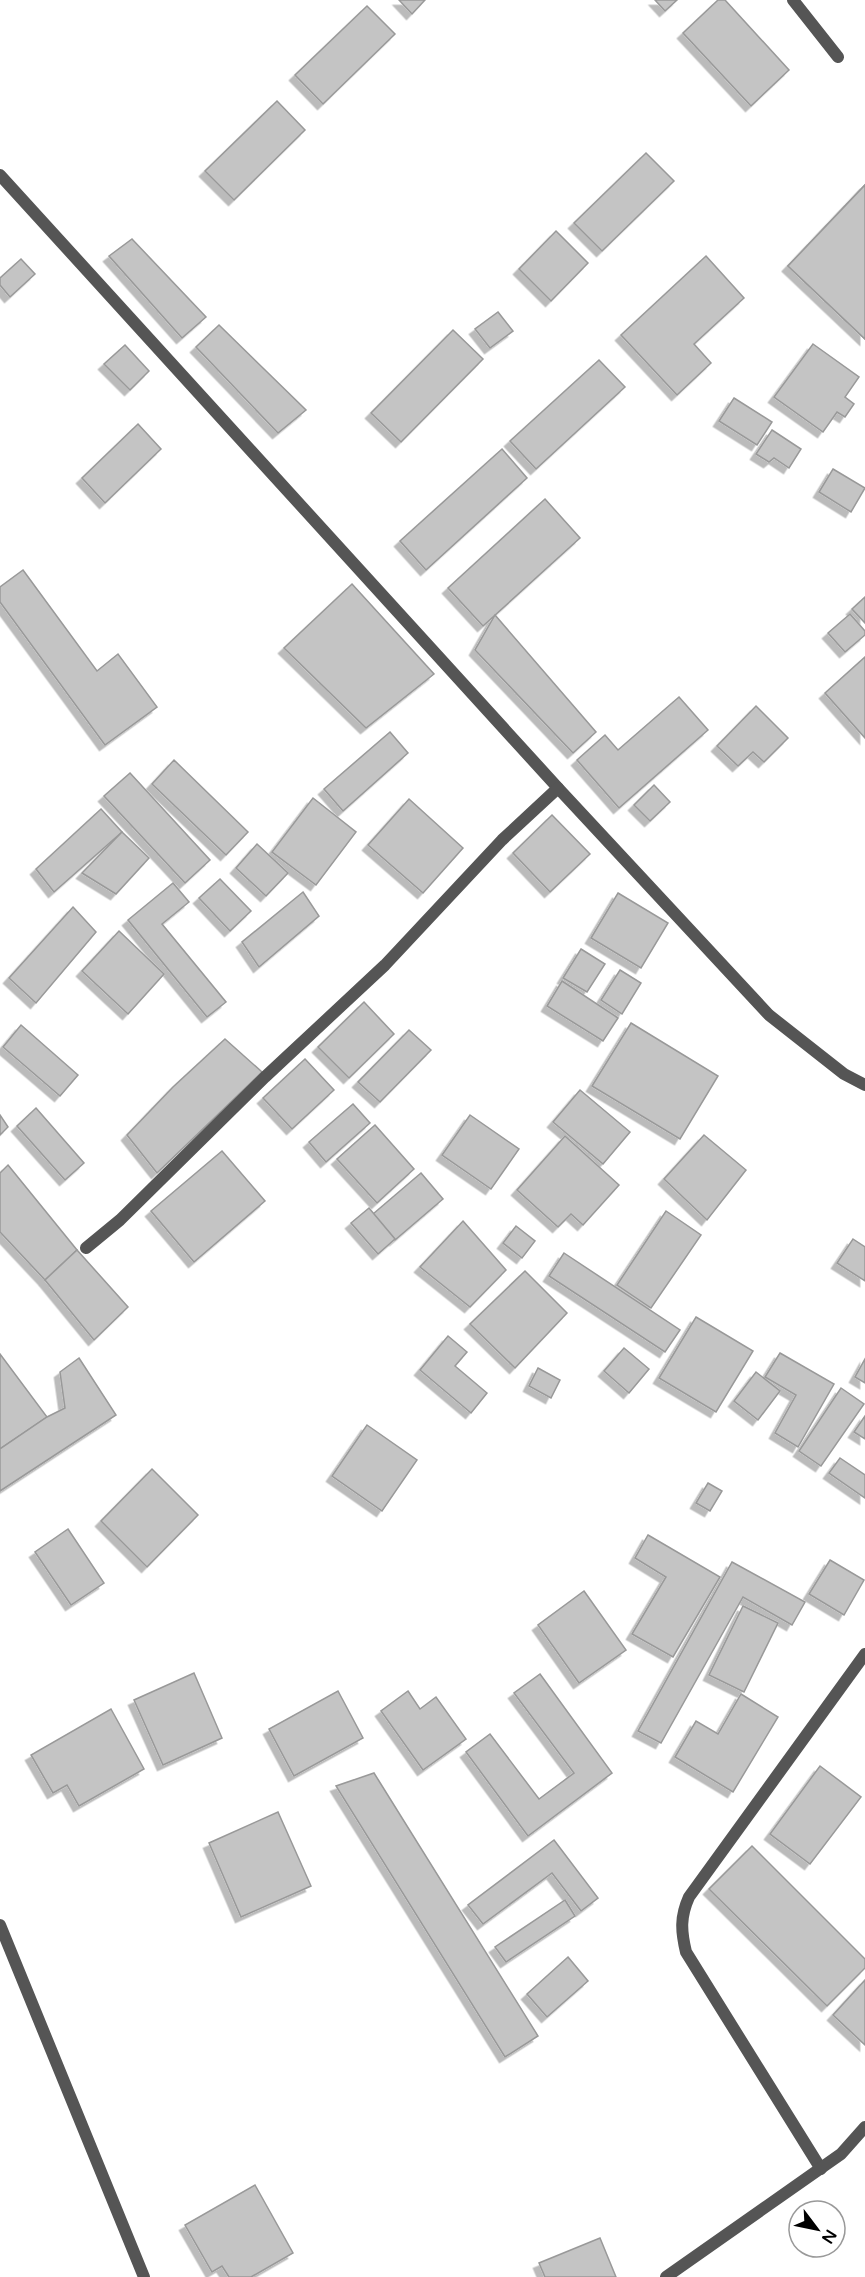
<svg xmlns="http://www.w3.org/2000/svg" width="865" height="2277" font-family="'Varela Round',sans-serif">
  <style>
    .building { fill: #c4c4c4; stroke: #999; stroke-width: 1.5; filter: url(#shadow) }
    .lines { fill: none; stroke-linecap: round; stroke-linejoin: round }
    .street { stroke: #555; stroke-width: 12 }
  </style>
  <defs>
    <filter id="shadow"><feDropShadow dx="-5.5" dy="5.5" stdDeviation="0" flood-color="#0004"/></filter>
  </defs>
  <rect width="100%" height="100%" fill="#fff"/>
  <g class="building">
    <polygon points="399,0 425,0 412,14"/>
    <polygon points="655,0 677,0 665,11"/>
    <polygon points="718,0 725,0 789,70 751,106 683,33"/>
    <polygon points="367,6 395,34 323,104 295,75"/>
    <polygon points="277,101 305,130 234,200 205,171"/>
    <polygon points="646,153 674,181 602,251 574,223"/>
    <polygon points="865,185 865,339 788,266"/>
    <polygon points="865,185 865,339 788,266"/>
    <polygon points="556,231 588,263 551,301 519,269"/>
    <polygon points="132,239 206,317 182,338 109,256"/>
    <polygon points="706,256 744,298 694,344 711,363 677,395 621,335"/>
    <polygon points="21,259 35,274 10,297 0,285 0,278"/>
    <polygon points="498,312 513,331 490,348 475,329"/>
    <polygon points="219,325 306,410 278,433 196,347"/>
    <polygon points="453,330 483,359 401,442 371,413"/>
    <polygon points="813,344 859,377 845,397 854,404 845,417 837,412 823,432 774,397"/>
    <polygon points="125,345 149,371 130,390 104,364"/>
    <polygon points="599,360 625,387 536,469 510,441"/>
    <polygon points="734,398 772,422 757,445 719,421"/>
    <polygon points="138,424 161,449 105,503 82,478"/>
    <polygon points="772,430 801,449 789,468 774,458 769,462 756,454"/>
    <polygon points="502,449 527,478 426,570 400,541"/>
    <polygon points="833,469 865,488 851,512 819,492"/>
    <polygon points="545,499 580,538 483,626 448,588"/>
    <polygon points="23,570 97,671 118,654 157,707 105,745 0,602 0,587"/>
    <polygon points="352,584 434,674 366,728 284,648"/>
    <polygon points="865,597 865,623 852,609"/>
    <polygon points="850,614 865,631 865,635 845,652 828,633"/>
    <polygon points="495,615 596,732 573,753 475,650"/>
    <polygon points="865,657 865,738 825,693"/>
    <polygon points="679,697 708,730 619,808 577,760 605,735 618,750"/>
    <polygon points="756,706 788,738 764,762 753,752 738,766 717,746"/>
    <polygon points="390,732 408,753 343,811 324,789"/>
    <polygon points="174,760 248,832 226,855 152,784"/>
    <polygon points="130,773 210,860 185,883 104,796"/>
    <polygon points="654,785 670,802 650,821 634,805"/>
    <polygon points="313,798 356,832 316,885 272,852"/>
    <polygon points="409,799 463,848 423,893 368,845"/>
    <polygon points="101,809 122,832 54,892 36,869"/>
    <polygon points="552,815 590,854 550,892 513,853"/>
    <polygon points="122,832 149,858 116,894 82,873"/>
    <polygon points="257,844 288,873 266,896 236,868"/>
    <polygon points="220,879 251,911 230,931 199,898"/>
    <polygon points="173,883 189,902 162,924 226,1002 207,1017 128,920"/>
    <polygon points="303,892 319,916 259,967 242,942"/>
    <polygon points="618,893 668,923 641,968 591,938"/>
    <polygon points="73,907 96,932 36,1003 9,978"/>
    <polygon points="119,931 164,974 128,1014 82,971"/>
    <polygon points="581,949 605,964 587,992 563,978"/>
    <polygon points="620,970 641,983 622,1014 601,1000"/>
    <polygon points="562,981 618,1018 603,1041 547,1006"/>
    <polygon points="364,1002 394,1034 349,1078 318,1047"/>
    <polygon points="631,1023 718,1076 680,1139 592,1086"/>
    <polygon points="21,1025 78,1075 60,1096 3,1047"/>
    <polygon points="409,1030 431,1050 380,1102 358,1082"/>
    <polygon points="225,1039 262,1072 157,1173 127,1135 173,1087"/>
    <polygon points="305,1059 334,1090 292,1129 263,1098"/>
    <polygon points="580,1090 630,1132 603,1164 553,1122"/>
    <polygon points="353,1104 370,1123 326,1162 309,1142"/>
    <polygon points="36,1108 84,1163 65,1180 17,1126"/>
    <polygon points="0,1115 8,1127 0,1135"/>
    <polygon points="470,1115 519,1149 491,1189 442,1155"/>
    <polygon points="375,1125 414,1169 377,1203 337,1159"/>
    <polygon points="704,1135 746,1170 707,1220 664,1179"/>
    <polygon points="565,1136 619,1185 583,1225 571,1214 558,1227 517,1190"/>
    <polygon points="222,1151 265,1201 194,1262 151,1211"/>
    <polygon points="8,1165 77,1250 45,1280 0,1232 0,1173"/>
    <polygon points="421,1173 443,1199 395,1240 373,1214"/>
    <polygon points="369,1208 395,1239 378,1254 351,1223"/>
    <polygon points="666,1211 701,1235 651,1308 617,1285"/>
    <polygon points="463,1221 506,1270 470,1307 420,1267"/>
    <polygon points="516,1226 535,1241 522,1258 503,1243"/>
    <polygon points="853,1239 865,1247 865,1281 837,1263"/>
    <polygon points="77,1250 128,1307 94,1340 45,1280"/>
    <polygon points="564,1253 680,1330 665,1352 549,1276"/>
    <polygon points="525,1271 567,1313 515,1368 470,1324"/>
    <polygon points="696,1317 753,1351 716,1412 659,1378"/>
    <polygon points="448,1336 467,1352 455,1366 487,1393 471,1413 420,1370"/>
    <polygon points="624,1348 649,1369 629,1393 604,1371"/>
    <polygon points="780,1353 834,1384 798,1447 775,1433 796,1395 765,1377"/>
    <polygon points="0,1354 47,1417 0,1449"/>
    <polygon points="79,1358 116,1415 0,1491 0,1449 47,1417 65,1408 60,1372"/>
    <polygon points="865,1359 865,1383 855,1377"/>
    <polygon points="538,1368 560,1380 551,1398 529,1386"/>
    <polygon points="756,1372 780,1391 758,1420 734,1401"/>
    <polygon points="841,1388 864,1404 821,1466 799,1451"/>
    <polygon points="865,1416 865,1439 854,1432"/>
    <polygon points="367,1425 417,1460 382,1511 332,1476"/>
    <polygon points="840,1458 865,1475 865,1498 829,1473"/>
    <polygon points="152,1469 198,1515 147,1567 101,1521"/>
    <polygon points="708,1483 722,1491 710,1511 696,1503"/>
    <polygon points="68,1529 104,1583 71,1605 35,1552"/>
    <polygon points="648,1535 720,1577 673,1657 632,1634 666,1577 635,1558"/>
    <polygon points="830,1560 864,1580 844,1615 809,1594"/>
    <polygon points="732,1562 805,1602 792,1625 743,1597 661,1743 638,1731"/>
    <polygon points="584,1591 626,1650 579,1683 538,1625"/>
    <polygon points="743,1606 778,1623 744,1692 709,1675"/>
    <polygon points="194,1673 222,1738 163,1765 134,1700"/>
    <polygon points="540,1674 612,1773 528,1836 466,1752 490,1734 539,1799 574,1773 514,1693"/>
    <polygon points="338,1691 363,1738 294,1776 269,1729"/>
    <polygon points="408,1691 420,1709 436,1697 466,1739 423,1770 381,1711"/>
    <polygon points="741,1694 778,1717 733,1792 675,1757 696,1721 718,1734"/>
    <polygon points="111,1709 144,1769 79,1806 67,1785 53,1793 31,1755"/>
    <polygon points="820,1766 861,1797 810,1864 770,1834"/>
    <polygon points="374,1773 538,2036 505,2057 336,1786"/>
    <polygon points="278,1812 311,1886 241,1917 209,1843"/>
    <polygon points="554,1840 598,1898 581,1911 552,1873 483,1924 468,1905"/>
    <polygon points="752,1846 865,1959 865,1968 827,2006 709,1889"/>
    <polygon points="565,1900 575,1916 506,1962 495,1947"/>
    <polygon points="568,1957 588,1981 547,2017 527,1994"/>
    <polygon points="865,1980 865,2045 833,2015"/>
    <polygon points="255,2185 293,2253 251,2277 229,2277 222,2266 212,2272 185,2225"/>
    <polygon points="600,2238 616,2277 545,2277 539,2263"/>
  </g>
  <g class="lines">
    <g class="street">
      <polyline points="793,0 838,57"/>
      <polyline points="0,175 558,788 769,1015 844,1074 865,1085"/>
      <polyline points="86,1248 120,1220 265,1077 385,965 502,840 558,788"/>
      <polyline points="0,1925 144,2277"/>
      <path d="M821,2169L686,1952C681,1931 680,1917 689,1897L865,1654"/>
      <polyline points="666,2277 841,2154 865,2127"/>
    </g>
  </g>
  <g transform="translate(817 2229) rotate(122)"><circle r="28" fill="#ffffff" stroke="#999999" stroke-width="1.5"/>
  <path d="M0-4.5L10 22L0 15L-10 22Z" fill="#000000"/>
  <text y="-9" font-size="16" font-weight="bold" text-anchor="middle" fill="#000000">N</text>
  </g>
</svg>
